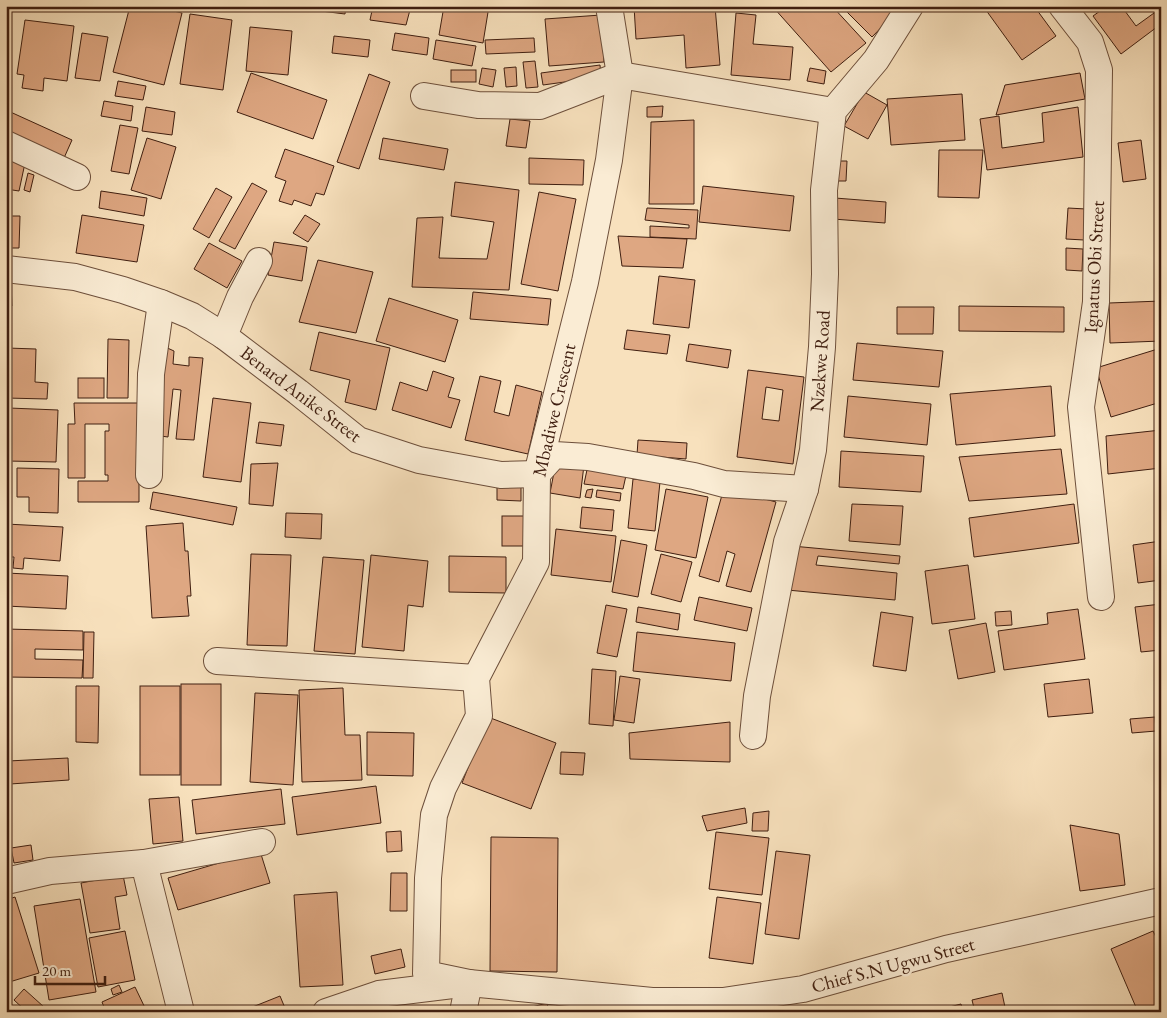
<svg xmlns="http://www.w3.org/2000/svg" width="1167" height="1018" font-family="'EB Garamond',serif">
  <style>
    .building { fill: #dea782; stroke: #3f1e10; fill-rule: evenodd }
    .lines { fill: none; stroke-linecap: round; stroke-linejoin: round }
    .street-casing { stroke: #6d4f3b; stroke-width: 28 }
    .street { stroke: #faecd4; stroke-width: 26 }
    .labels { text-anchor: middle; dominant-baseline: central; stroke-width: 5; stroke-linejoin: round; paint-order: stroke }
    .street-label { font-size: 19px; fill: #3f1e10; stroke: #faecd4 }
  </style>
  <rect width="100%" height="100%" fill="#f8e1bd"/>
  <filter id="stains"><feTurbulence type="fractalNoise" baseFrequency=".004" numOctaves="4"/><feColorMatrix values="0 0 0 0 .2 0 0 0 0 .09 0 0 0 0 .02 0 0 0 .5 -.17"/></filter>
  <radialGradient id="worn" r=".72"><stop offset=".6" stop-color="#630" stop-opacity="0"/><stop offset="1" stop-color="#630" stop-opacity=".3"/></radialGradient>
  <g class="building">
    <polygon points="130,6 153,6 182,13 164,85 113,72"/>
    <polygon points="313,6 346,6 345,14 313,10"/>
    <polygon points="373,6 411,6 406,25 370,20"/>
    <polygon points="444,6 489,6 483,43 439,35"/>
    <polygon points="634,6 715,6 720,65 686,68 684,35 636,39"/>
    <polygon points="832,6 866,43 831,72 773,7"/>
    <polygon points="841,6 895,6 899,9 872,37"/>
    <polygon points="983,6 1034,6 1056,36 1022,60"/>
    <polygon points="1107,6 1132,6 1125,11 1136,26 1161,8 1161,24 1121,54 1093,16"/>
    <polygon points="736,13 756,15 753,44 793,47 790,80 731,75"/>
    <polygon points="190,14 232,20 223,90 180,84"/>
    <polygon points="601,15 604,62 549,66 545,19"/>
    <polygon points="25,20 74,26 67,81 44,78 43,91 22,88 24,75 17,74"/>
    <polygon points="250,27 292,31 288,75 246,71"/>
    <polygon points="82,33 108,37 100,81 75,78"/>
    <polygon points="395,33 429,38 427,55 392,50"/>
    <polygon points="334,36 370,40 368,57 332,53"/>
    <polygon points="534,38 535,52 486,54 485,40"/>
    <polygon points="436,40 476,46 472,66 433,59"/>
    <polygon points="535,61 538,87 526,88 523,62"/>
    <polygon points="600,65 601,77 543,85 541,73"/>
    <polygon points="516,67 517,86 506,87 504,68"/>
    <polygon points="482,68 496,70 493,87 479,84"/>
    <polygon points="810,68 826,71 824,84 807,81"/>
    <rect x="451" y="70" width="25" height="12"/>
    <polygon points="251,73 327,100 313,139 237,112"/>
    <polygon points="1080,73 1085,99 996,115 1005,85"/>
    <polygon points="369,74 390,82 359,169 337,162"/>
    <polygon points="118,81 146,86 143,100 115,96"/>
    <polygon points="864,92 887,105 868,139 844,126"/>
    <polygon points="962,94 965,140 891,145 887,99"/>
    <polygon points="104,101 133,106 131,121 101,116"/>
    <polygon points="663,106 662,117 647,117 647,107"/>
    <polygon points="146,107 175,112 172,135 142,131"/>
    <polygon points="1078,107 1083,157 987,170 980,119 999,116 1002,148 1044,142 1042,113"/>
    <polygon points="6,110 72,140 64,158 6,131"/>
    <polygon points="510,119 530,121 526,148 506,146"/>
    <polygon points="694,120 694,204 649,204 651,122"/>
    <polygon points="120,125 138,128 129,174 111,171"/>
    <polygon points="147,138 176,147 161,199 131,190"/>
    <polygon points="383,138 448,149 444,170 379,159"/>
    <polygon points="1141,140 1146,179 1123,182 1118,143"/>
    <polygon points="285,149 334,166 324,195 316,193 311,206 294,200 292,205 279,201 286,181 275,177"/>
    <polygon points="939,150 983,150 979,198 938,197"/>
    <polygon points="6,152 25,163 19,191 6,189"/>
    <polygon points="529,158 584,160 583,185 529,184"/>
    <polygon points="832,161 847,161 846,181 831,181"/>
    <polygon points="28,173 34,175 30,192 24,190"/>
    <polygon points="455,182 519,190 509,290 412,287 417,218 443,217 439,258 487,259 494,222 451,216"/>
    <polygon points="252,183 267,191 235,249 219,241"/>
    <polygon points="703,186 794,196 790,231 699,222"/>
    <polygon points="216,188 232,197 209,238 193,229"/>
    <polygon points="101,191 147,198 144,216 99,208"/>
    <polygon points="539,192 576,199 558,291 521,284"/>
    <polygon points="835,198 886,202 885,223 833,219"/>
    <polygon points="647,208 698,210 696,239 650,237 650,226 689,228 689,225 645,220"/>
    <polygon points="1068,208 1086,209 1084,240 1066,239"/>
    <polygon points="82,215 144,225 137,262 76,253"/>
    <polygon points="305,215 320,224 308,242 293,233"/>
    <polygon points="6,216 20,216 19,248 6,248"/>
    <polygon points="618,236 687,239 683,268 622,266"/>
    <polygon points="274,242 307,247 302,281 268,275"/>
    <polygon points="209,243 242,261 227,288 194,269"/>
    <polygon points="1066,248 1083,249 1082,271 1066,270"/>
    <polygon points="318,260 373,272 356,333 299,322"/>
    <polygon points="659,276 695,280 689,328 653,324"/>
    <polygon points="6,284 11,284 12,306 6,307"/>
    <polygon points="473,292 551,299 548,325 470,319"/>
    <polygon points="389,298 458,320 445,362 376,341"/>
    <polygon points="1161,301 1161,341 1110,343 1109,303"/>
    <polygon points="959,306 1064,307 1064,332 959,331"/>
    <polygon points="897,307 934,307 933,334 897,334"/>
    <polygon points="627,330 670,335 667,354 624,349"/>
    <polygon points="319,332 390,348 376,410 345,402 350,380 310,370"/>
    <polygon points="108,339 129,340 128,398 107,398"/>
    <polygon points="857,343 943,351 939,387 853,380"/>
    <polygon points="689,344 731,350 728,368 686,361"/>
    <polygon points="163,346 174,351 173,364 189,366 189,357 203,358 194,440 176,439 181,390 173,389 168,437 153,435"/>
    <polygon points="7,348 36,349 35,382 48,383 47,399 6,398"/>
    <polygon points="1161,348 1161,402 1111,417 1096,368"/>
    <path d="M748,370L804,377L793,464L737,457ZM766,387L783,390L779,421L762,419Z"/>
    <polygon points="433,371 454,378 448,397 460,400 451,428 392,410 400,382 427,391"/>
    <polygon points="480,376 501,381 494,412 509,416 516,385 542,392 528,454 465,440"/>
    <rect x="78" y="378" width="26" height="20"/>
    <polygon points="1051,386 1055,436 956,445 950,394"/>
    <polygon points="848,396 931,404 927,445 844,437"/>
    <polygon points="213,398 251,403 241,482 203,477"/>
    <polygon points="74,403 139,403 139,502 78,502 78,481 108,481 108,475 105,475 105,431 109,431 109,424 85,424 85,478 68,478 68,424 75,424"/>
    <polygon points="9,408 58,410 56,462 7,461"/>
    <polygon points="259,422 284,425 281,446 256,443"/>
    <polygon points="1161,430 1161,468 1108,474 1106,436"/>
    <polygon points="638,440 687,443 686,459 637,455"/>
    <polygon points="1061,449 1067,494 969,501 959,457"/>
    <polygon points="841,451 924,456 921,492 839,487"/>
    <polygon points="278,463 273,506 249,504 251,464"/>
    <polygon points="584,465 580,498 550,493 555,467"/>
    <polygon points="588,465 627,471 623,489 584,484"/>
    <polygon points="17,468 59,469 58,513 29,512 29,497 17,497"/>
    <polygon points="633,479 660,482 655,531 628,528"/>
    <polygon points="497,484 521,485 521,501 497,500"/>
    <polygon points="724,488 776,502 751,592 726,586 735,554 727,551 719,582 699,576"/>
    <polygon points="593,489 591,498 585,497 587,490"/>
    <polygon points="666,489 708,497 696,558 655,550"/>
    <polygon points="597,490 621,493 620,501 596,497"/>
    <polygon points="153,492 237,507 233,525 150,509"/>
    <polygon points="852,504 903,506 900,545 849,541"/>
    <polygon points="1074,504 1079,543 974,557 969,518"/>
    <polygon points="582,507 614,510 612,531 580,528"/>
    <polygon points="286,513 322,514 321,539 285,537"/>
    <rect x="502" y="516" width="27" height="30"/>
    <polygon points="183,523 185,551 188,551 191,596 187,596 189,616 152,618 146,526"/>
    <polygon points="6,524 63,527 60,561 24,558 23,569 13,568 14,557 6,557"/>
    <polygon points="556,529 616,536 611,582 551,575"/>
    <polygon points="621,540 647,545 638,597 612,592"/>
    <polygon points="1161,541 1161,580 1138,583 1133,545"/>
    <polygon points="792,546 900,556 899,564 818,556 816,565 897,573 895,600 787,590"/>
    <polygon points="251,554 291,555 287,646 247,645"/>
    <polygon points="661,554 692,562 681,602 651,594"/>
    <polygon points="371,555 428,561 423,607 408,605 404,651 362,647"/>
    <polygon points="449,556 506,557 506,593 449,592"/>
    <polygon points="323,557 364,560 355,654 314,651"/>
    <polygon points="968,565 975,619 932,624 925,571"/>
    <polygon points="6,573 68,576 66,609 6,606"/>
    <polygon points="699,597 752,608 747,631 694,620"/>
    <polygon points="1161,604 1161,650 1141,652 1135,607"/>
    <polygon points="606,605 627,609 617,657 597,653"/>
    <polygon points="638,607 680,614 678,630 636,622"/>
    <polygon points="1078,609 1085,659 1004,670 998,631 1048,624 1047,613"/>
    <polygon points="1011,611 1012,625 996,626 995,612"/>
    <polygon points="881,612 913,617 906,671 873,666"/>
    <polygon points="986,623 995,672 958,679 949,630"/>
    <polygon points="6,629 83,631 83,650 35,649 35,659 83,660 82,678 6,677"/>
    <polygon points="84,632 94,632 93,678 83,678"/>
    <polygon points="637,632 735,643 731,681 633,671"/>
    <polygon points="592,669 616,671 613,726 589,724"/>
    <polygon points="620,676 640,679 634,723 614,720"/>
    <polygon points="1089,679 1093,713 1048,717 1044,684"/>
    <rect x="181" y="684" width="40" height="101"/>
    <polygon points="76,686 99,686 98,743 76,742"/>
    <rect x="140" y="686" width="40" height="89"/>
    <polygon points="343,688 345,735 360,735 362,780 302,782 299,690"/>
    <polygon points="255,693 298,695 293,785 250,782"/>
    <polygon points="488,717 556,743 531,809 462,783"/>
    <polygon points="1155,717 1156,731 1132,733 1130,719"/>
    <polygon points="730,722 730,762 630,759 629,733"/>
    <polygon points="367,732 414,733 413,776 367,775"/>
    <polygon points="561,752 585,753 583,775 560,774"/>
    <polygon points="68,758 69,780 10,784 8,761"/>
    <polygon points="376,786 381,823 297,835 292,797"/>
    <polygon points="281,789 285,824 196,834 192,800"/>
    <polygon points="179,797 183,841 153,844 149,799"/>
    <polygon points="745,808 747,823 707,831 702,816"/>
    <polygon points="769,811 768,831 752,831 753,813"/>
    <polygon points="1070,825 1119,834 1125,885 1080,891"/>
    <polygon points="6,831 10,853 6,854"/>
    <polygon points="401,831 402,851 387,852 386,832"/>
    <polygon points="716,832 769,838 762,895 709,889"/>
    <polygon points="491,837 558,838 557,972 490,971"/>
    <polygon points="31,845 33,860 14,863 11,848"/>
    <polygon points="260,851 270,883 178,910 168,878"/>
    <polygon points="776,851 810,855 799,939 765,934"/>
    <polygon points="391,873 407,873 407,911 390,911"/>
    <polygon points="123,875 127,895 115,897 120,929 90,933 81,883"/>
    <polygon points="337,892 343,985 300,987 294,895"/>
    <polygon points="15,897 39,973 6,983 6,900"/>
    <polygon points="717,897 761,903 753,964 709,958"/>
    <polygon points="80,899 96,992 49,1000 34,906"/>
    <polygon points="125,931 135,980 98,987 89,938"/>
    <polygon points="1153,931 1161,947 1161,1012 1138,1012 1111,949"/>
    <polygon points="401,949 405,967 375,974 371,956"/>
    <polygon points="119,985 122,992 113,995 111,989"/>
    <polygon points="135,987 147,1012 106,1012 102,1002"/>
    <polygon points="24,989 44,1007 39,1012 27,1012 14,1000"/>
    <polygon points="1002,993 1006,1012 975,1012 972,1000"/>
    <polygon points="280,996 285,1008 276,1012 240,1012"/>
    <polygon points="547,1003 549,1012 513,1012"/>
    <polygon points="557,1004 609,1006 609,1012 557,1012"/>
    <polygon points="961,1004 963,1012 930,1012"/>
  </g>
  <g class="lines">
    <g class="street-casing">
      <g id="street">
        <polyline points="1062,6 1090,42 1099,70 1096,302 1081,407 1101,597"/>
        <polyline points="424,96 478,105 540,106 620,75 833,111"/>
        <polyline points="6,144 77,177"/>
        <polyline points="6,269 75,277 123,290 161,303 192,316 224,336 298,392 358,440 419,460 501,475 537,474 554,455 588,457 694,476 724,484 805,489"/>
        <polyline points="224,336 240,297 259,261"/>
        <polyline points="149,475 151,374 161,303"/>
        <polyline points="217,661 476,678"/>
        <polyline points="753,736 757,696 787,542 805,489 813,450 822,347 825,274 824,190 833,111 876,60 910,6"/>
        <polyline points="144,863 181,1012"/>
        <polyline points="6,881 50,871 144,863 262,842"/>
        <polyline points="326,1012 379,994 469,983 652,1001 723,1001 803,989 946,949 1161,901"/>
        <polyline points="463,1012 469,983 426,974 428,878 434,815 443,788 479,716 476,678 536,562 537,474 585,282 609,160 620,75 609,6"/>
      </g>
    </g>
    <use href="#street" class="street"/>
  </g>
  <g class="labels">
    <g class="street-label">
      <text transform="translate(1094 267) rotate(-87)">Ignatus Obi Street</text>
      <text transform="translate(820 361) rotate(-86)">Nzekwe Road</text>
      <text transform="translate(301 394) rotate(37)">Benard Anike Street</text>
      <text transform="translate(554 410) rotate(-77)">Mbadiwe Crescent</text>
      <text transform="translate(893 965) rotate(-15)">Chief S.N Ugwu Street</text>
    </g>
  </g>
  <rect width="1167" height="1018" fill="none" stroke="#f8e1bd" stroke-width="25"/>
  <rect x="8" y="8" width="1152" height="1003" fill="none" stroke="#3f1e10" stroke-width="2.5"/>
  <rect x="12" y="12" width="1142" height="993" fill="none" stroke="#3f1e10"/>
  <path d="M35 976v8h70v-8" fill="none" stroke="#3f1e10" stroke-width="2.5"/>
  <text x="42" y="976" font-size="15" fill="#3f1e10" stroke="#faecd4" stroke-width="4" paint-order="stroke">20 m</text>
  <rect width="100%" height="100%" filter="url(#stains)"/>
  <rect width="100%" height="100%" fill="url(#worn)"/>
</svg>
